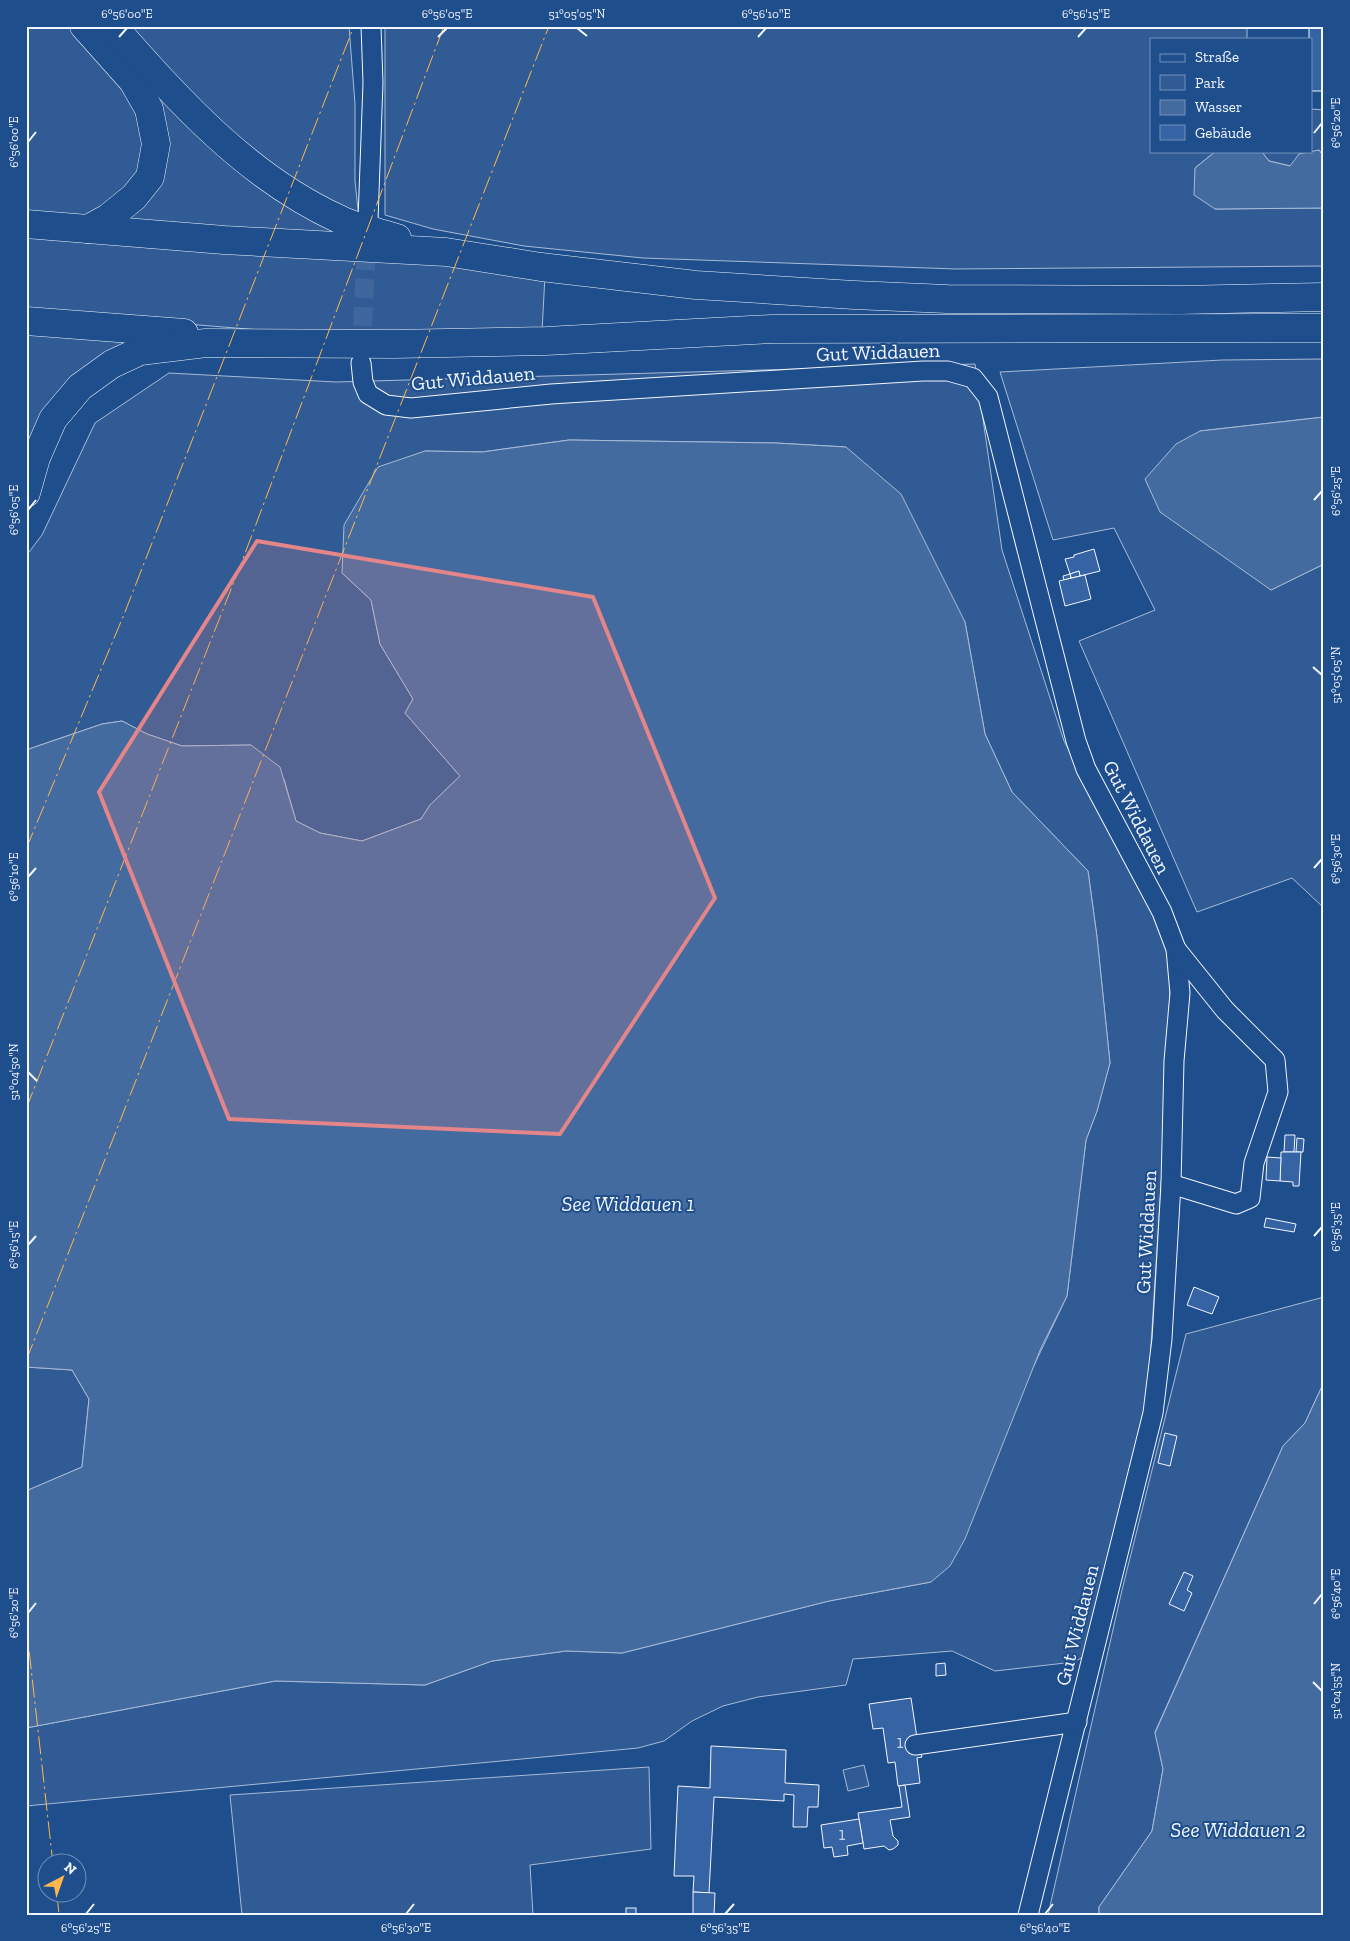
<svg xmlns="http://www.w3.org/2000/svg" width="1350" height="1941" font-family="'Zilla Slab',serif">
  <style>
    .green { fill: #305b95; stroke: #a8bbd7 }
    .water { fill: #446ba0; stroke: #a8bbd7 }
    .building { fill: #3563a3; stroke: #f2f6ff }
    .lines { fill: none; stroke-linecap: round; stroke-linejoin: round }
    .minor-tunnel { stroke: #3f679d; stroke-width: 19; stroke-dasharray: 19 9; stroke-linecap: butt }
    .minor-casing { stroke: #f2f6ff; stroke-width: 21 }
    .highway-casing { stroke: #f2f6ff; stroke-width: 29 }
    .minor { stroke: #1f4e8c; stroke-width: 19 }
    .highway { stroke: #1f4e8c; stroke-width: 28 }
    .power { stroke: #ffb74d; stroke-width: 1; stroke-dasharray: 18 4 2.5 4; stroke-linecap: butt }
    .marked { fill: #e38589; fill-opacity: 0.2; stroke: #e38589; stroke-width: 4; stroke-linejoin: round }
    .ticks { fill: none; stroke: #f2f6ff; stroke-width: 2 }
    .labels { text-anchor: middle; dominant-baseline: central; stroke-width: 4; stroke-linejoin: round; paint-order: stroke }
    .number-label { font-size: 18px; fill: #c3d1e8 }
    .street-label { font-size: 20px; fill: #f2f6ff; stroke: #1f4e8c }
    .water-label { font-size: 21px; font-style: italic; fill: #f2f6ff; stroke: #1f4e8c }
    .neatline { fill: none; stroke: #f2f6ff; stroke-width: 2 }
    .ticks-label { font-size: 12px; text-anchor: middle; fill: #f2f6ff }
  </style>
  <rect width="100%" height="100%" fill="#1f4e8c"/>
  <g class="green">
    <polygon points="26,26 73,26 131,90 147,165 104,211 76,218 26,215"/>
    <polygon points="103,26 356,234 114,226 157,167"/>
    <polygon points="124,26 349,26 355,104 355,181 359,219 252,157"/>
    <polygon points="385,26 1247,26 1247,39 1151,39 1151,151 1216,151 1195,168 1215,209 1324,208 1324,266 956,269 643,258 524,246 433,229 385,215"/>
    <polygon points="1311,109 1324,110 1324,157 1319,150 1291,166 1269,161 1261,151 1311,151"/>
    <polygon points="26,236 429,261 545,275 542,332 260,330 26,311"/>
    <polygon points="26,330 147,339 117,353 26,468"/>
    <polygon points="1324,359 1324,417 1200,431 1271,590 1324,564 1324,908 1292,878 1197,912 1079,641 1155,610 1114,528 1053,540 1000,372 1222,360"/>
    <polygon points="975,364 1002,550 1064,741 1127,859 1171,949 1167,1089 1148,1394 1083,1657 1074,1662 995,1671 952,1651 853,1659 846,1685 758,1697 723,1706 692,1721 664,1741 638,1748 26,1806 26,1728 275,1681 425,1685 492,1661 566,1651 622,1653 829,1601 931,1582 1067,1296 1086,1140 1097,1111 1110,1063 1097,937 1088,871 1012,792 985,734 965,622 846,447 776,443 569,440 482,452 425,451 342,573 371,600 380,644 413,699 405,713 460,776 430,805 421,819 362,841 320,833 296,821 284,779 251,745 182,746 147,734 122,721 102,724 26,750 26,556 42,535 95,423 169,373 336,382"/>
    <polygon points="1324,1297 1324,1382 1305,1423 1283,1446 1155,1732 1163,1769 1152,1831 1099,1907 1099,1915 1048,1915 1122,1590 1186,1334"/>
    <polygon points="26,1367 72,1370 89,1399 82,1467 26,1491"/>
    <polygon points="864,1765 869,1786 848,1791 843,1770"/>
    <polygon points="649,1767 651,1849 530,1865 533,1915 242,1915 230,1795"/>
  </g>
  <g class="water">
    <polygon points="1319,150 1324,157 1324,208 1215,209 1194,195 1195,168 1216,151 1261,151 1269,161 1290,166 1299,154"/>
    <polygon points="1324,417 1324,564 1271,590 1160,512 1145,479 1176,444 1200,431"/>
    <polygon points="569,440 776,443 846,447 901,494 965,622 985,734 1012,792 1088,871 1097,937 1110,1063 1097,1111 1086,1140 1067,1296 1041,1348 965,1539 950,1566 931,1582 829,1601 622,1653 566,1651 492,1661 425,1685 275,1681 26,1728 26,1491 82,1467 89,1399 72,1370 26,1367 26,750 102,724 122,721 147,734 182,746 251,745 280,767 296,821 320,833 362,841 421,819 430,805 460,776 405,713 413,699 380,644 371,600 342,573 344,525 378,467 425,451 482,452"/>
    <polygon points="1324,1382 1324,1915 1099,1915 1099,1907 1152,1831 1163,1769 1155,1733 1283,1446 1305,1423"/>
  </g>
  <g class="building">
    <polygon points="1309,26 1324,26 1324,91 1311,91 1311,39 1309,39"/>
    <polygon points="1094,549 1100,571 1080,576 1079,571 1070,574 1065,559 1074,557 1074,555"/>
    <polygon points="1079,571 1080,576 1071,578 1070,574"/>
    <polygon points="1070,574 1071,578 1064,580 1063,576"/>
    <polygon points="1085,575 1091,599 1065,606 1059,581"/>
    <polygon points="1285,1135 1295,1135 1294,1152 1284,1152"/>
    <polygon points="1297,1138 1304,1139 1303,1152 1296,1152"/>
    <polygon points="1281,1152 1301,1152 1299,1186 1293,1186 1293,1182 1280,1181"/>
    <polygon points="1267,1157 1281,1158 1280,1181 1266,1180"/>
    <polygon points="1266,1218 1296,1224 1294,1232 1264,1227"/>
    <polygon points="1194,1287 1219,1297 1212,1314 1187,1305"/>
    <polygon points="1165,1433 1177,1436 1170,1466 1158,1463"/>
    <polygon points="1184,1572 1193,1576 1187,1590 1192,1593 1184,1611 1169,1604"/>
    <polygon points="945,1663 946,1675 936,1676 936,1664"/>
    <polygon points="911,1698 917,1738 922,1757 917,1758 920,1783 898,1786 895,1762 888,1763 883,1728 873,1729 869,1704"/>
    <polygon points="711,1746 786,1750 785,1783 819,1785 818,1807 808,1807 807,1827 793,1827 794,1795 784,1794 784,1801 714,1797 709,1893 693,1892 694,1876 674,1876 678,1786 710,1788"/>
    <polygon points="905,1785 910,1817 890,1820 893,1836 898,1841 898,1845 893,1849 889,1850 884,1846 864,1849 858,1813 902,1807 899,1786"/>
    <polygon points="859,1819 863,1843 847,1846 848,1855 834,1857 832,1847 824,1848 821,1825"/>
    <polygon points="693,1892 715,1893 714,1915 693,1915"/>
    <rect x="626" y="1908" width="10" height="7"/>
  </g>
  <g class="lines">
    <polyline class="minor-tunnel" points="361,354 367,237"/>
    <g class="minor-casing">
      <g id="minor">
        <polyline points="368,220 373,83 371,26"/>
        <polyline points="361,363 363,382 368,394 386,405 411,408 551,394 923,371 948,371 973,378 988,397 1076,741 1086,769 1162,912 1176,949 1180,993 1174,1061 1171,1184 1162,1339 1153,1413 1028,1915"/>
        <polyline points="1171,1184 1236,1204 1250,1198 1254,1163 1278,1092 1275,1060 1225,1010 1176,949"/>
        <polyline points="915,1745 1077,1722"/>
      </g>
    </g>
    <g class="highway-casing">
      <g id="highway">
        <polyline points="84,26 133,81 149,109 156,144 150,177 134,197 108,218 88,229"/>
        <path d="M113,26C179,101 247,177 339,219C357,228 378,232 397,238"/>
        <polyline points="26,224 224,240 446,252 541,267 696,285 854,295 947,299 1180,300 1324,297"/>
        <polyline points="26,321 184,333"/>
        <polyline points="26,493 36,458 53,419 80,387 112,364 140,351 206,343 394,344 546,341 771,329 1324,328"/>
      </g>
    </g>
    <use href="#minor" class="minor"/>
    <use href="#highway" class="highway"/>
    <g class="power">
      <polyline points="26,849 125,612 354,26"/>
      <polyline points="26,1109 241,564 444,26"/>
      <polyline points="26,1361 549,26"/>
      <polyline points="26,1623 53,1864"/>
      <polyline points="57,1894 59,1915"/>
    </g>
  </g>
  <path class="marked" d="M257,541L593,597L715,898L560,1134L229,1119L99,792Z"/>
  <path class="ticks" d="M577,28L587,36M119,37L127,28M438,37L447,28M758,37L766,28M1078,37L1086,28M1314,133L1322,123M28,142L36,132M1314,500L1322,491M28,510L36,500M1313,667L1322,675M1314,868L1322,859M28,877L36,868M28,1072L37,1081M1314,1236L1322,1227M28,1245L36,1236M1314,1604L1322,1594M28,1613L36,1603M1313,1682L1322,1691M86,1914L94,1904M406,1914L414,1904M725,1914L734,1904M1045,1914L1053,1904"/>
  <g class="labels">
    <g class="number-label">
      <text x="900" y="1742">1</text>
      <text x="842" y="1834">1</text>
    </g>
    <g class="street-label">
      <text transform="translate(878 352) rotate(-2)">Gut Widdauen</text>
      <text transform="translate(473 378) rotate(-5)">Gut Widdauen</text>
      <text transform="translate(1137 817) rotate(63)">Gut Widdauen</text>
      <text transform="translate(1146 1232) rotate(-87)">Gut Widdauen</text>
      <text transform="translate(1077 1625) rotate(-76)">Gut Widdauen</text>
    </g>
    <g class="water-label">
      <text x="628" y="1203">See Widdauen 1</text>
      <text x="1238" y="1829">See Widdauen 2</text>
    </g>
  </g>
  <rect width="1350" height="1941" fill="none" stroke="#1f4e8c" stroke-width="55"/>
  <rect x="1150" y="38" width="162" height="115" fill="#1f4e8c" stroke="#7391ba"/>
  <rect x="1160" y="54" width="25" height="8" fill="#1f4e8c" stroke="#7391ba"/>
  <text x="1195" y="62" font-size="15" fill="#f2f6ff">Straße</text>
  <rect x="1160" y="75" width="25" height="15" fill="#305b95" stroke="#7391ba"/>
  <text x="1195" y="88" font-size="15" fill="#f2f6ff">Park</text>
  <rect x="1160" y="100" width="25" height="15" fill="#446ba0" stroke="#7391ba"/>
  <text x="1195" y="112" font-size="15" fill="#f2f6ff">Wasser</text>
  <rect x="1160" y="125" width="25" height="15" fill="#3563a3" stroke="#7391ba"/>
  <text x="1195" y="138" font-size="15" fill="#f2f6ff">Gebäude</text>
  <g transform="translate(62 1878) rotate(41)"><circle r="24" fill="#1f4e8c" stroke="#7391ba"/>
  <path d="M0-4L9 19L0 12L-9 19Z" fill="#ffb74d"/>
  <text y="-8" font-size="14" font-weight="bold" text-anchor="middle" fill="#f2f6ff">N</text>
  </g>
  <rect x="28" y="28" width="1294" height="1886" class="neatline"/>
  <g class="ticks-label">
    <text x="127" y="18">6°56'00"E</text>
    <text x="447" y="18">6°56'05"E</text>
    <text x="577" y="18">51°05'05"N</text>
    <text x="766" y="18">6°56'10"E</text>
    <text x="1086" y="18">6°56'15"E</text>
    <text transform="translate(1336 123) rotate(-90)" y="4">6°56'20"E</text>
    <text transform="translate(14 142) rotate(-90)" y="4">6°56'00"E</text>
    <text transform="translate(1336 491) rotate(-90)" y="4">6°56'25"E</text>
    <text transform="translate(14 510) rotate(-90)" y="4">6°56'05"E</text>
    <text transform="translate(1336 675) rotate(-90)" y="4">51°05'05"N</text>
    <text transform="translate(1336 859) rotate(-90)" y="4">6°56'30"E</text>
    <text transform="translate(14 877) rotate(-90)" y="4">6°56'10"E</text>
    <text transform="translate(14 1072) rotate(-90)" y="4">51°04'50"N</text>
    <text transform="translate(1336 1227) rotate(-90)" y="4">6°56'35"E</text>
    <text transform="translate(14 1245) rotate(-90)" y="4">6°56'15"E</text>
    <text transform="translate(1336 1594) rotate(-90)" y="4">6°56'40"E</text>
    <text transform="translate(14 1613) rotate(-90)" y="4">6°56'20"E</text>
    <text transform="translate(1336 1691) rotate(-90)" y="4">51°04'55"N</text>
    <text x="86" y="1932">6°56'25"E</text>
    <text x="406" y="1932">6°56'30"E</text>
    <text x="725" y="1932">6°56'35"E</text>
    <text x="1045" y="1932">6°56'40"E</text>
  </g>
</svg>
